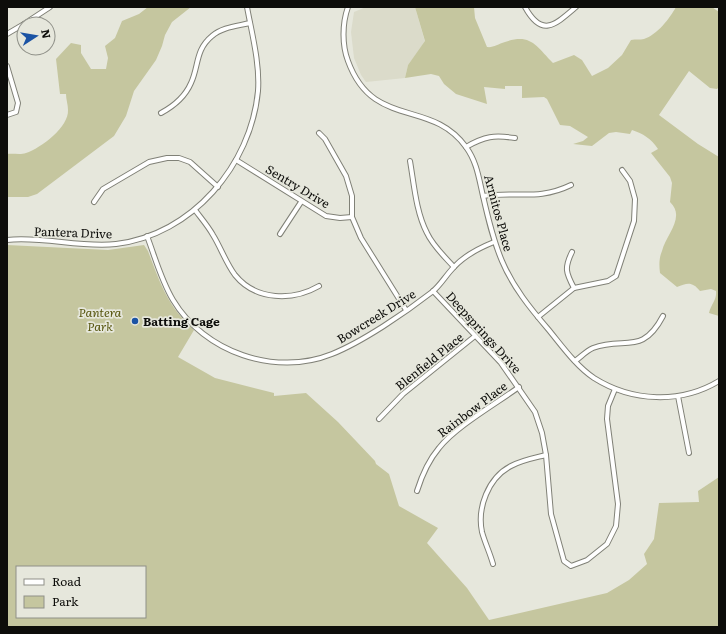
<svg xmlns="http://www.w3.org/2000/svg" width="726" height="634" font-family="Literata,serif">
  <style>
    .built { fill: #dbdbca }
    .green { fill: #c5c69f; fill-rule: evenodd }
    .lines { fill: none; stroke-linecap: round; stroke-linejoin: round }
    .minor-casing { stroke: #808177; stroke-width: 6 }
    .minor { stroke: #fff; stroke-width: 4 }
    .poi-dot { fill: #1b53a4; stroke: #e6e7dc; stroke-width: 1.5 }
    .labels { text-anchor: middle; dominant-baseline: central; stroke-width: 3.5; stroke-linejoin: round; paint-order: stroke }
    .street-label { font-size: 12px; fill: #0d0d0a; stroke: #e6e7dc }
    .park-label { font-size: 12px; font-style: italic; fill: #57560f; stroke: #e6e7dc }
    .poi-label { font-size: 12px; font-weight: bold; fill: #0d0d0a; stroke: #e6e7dc; text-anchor: start }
  </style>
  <rect width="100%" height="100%" fill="#e6e7dc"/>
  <polygon class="built" points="366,7 415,7 425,42 408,65 405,78 366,82 361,75 354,58 351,32 354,12"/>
  <g class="green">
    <path d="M148,7H191L172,22L165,35L162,46L156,60L134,91L126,116L114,136L37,194L28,197H7V154C13,153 20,155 26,153C41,148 69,127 68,110C68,105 66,99 66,94H60L56,59L71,43L81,45V53L91,69H106L108,58L105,46L115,38L122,21L139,14Z"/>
    <path d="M415,7H474L475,18L487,47C493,48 498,44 505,42C531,33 536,46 553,63L574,55L582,60L592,76L608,68L622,55L631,40C636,39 640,40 644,39C657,35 670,18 676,7H712L719,12V87L717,89L710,88L689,71L659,115L698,144L719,157V316L709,313C711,304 717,300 716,291L711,289L700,291C692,281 687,283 677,287L660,273C659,265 659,258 662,251C666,235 686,217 670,202L672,183L670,177L651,153L658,149C651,138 643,134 632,130L630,134L616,132L609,133L592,146L573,144L583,141L588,137L570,126L560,125L547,99L544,97L522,98V86H505V89L484,87L487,104L456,94L444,84L439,76L431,74L405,78L408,65L425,41Z"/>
    <path d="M7,245L108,250L144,245L148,251C160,283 168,307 194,330L178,357L215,378L274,393V396L306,393L338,422L375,461L376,464L389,474L399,506L438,528L427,543L467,588L489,620L607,593L629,580L647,564L644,554L654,539L659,503L699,502L698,491L719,477V627H7ZM17,567H145V617H17Z"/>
  </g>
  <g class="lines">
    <g class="minor-casing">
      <g id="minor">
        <path d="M348,7C342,24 342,45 348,61C373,130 431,98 466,147C477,162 479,179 483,196C488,218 493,240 502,261C513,287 530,308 548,329C562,346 576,366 594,378C632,402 681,404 719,381"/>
        <path d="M525,7C542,38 555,25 576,7"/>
        <polyline points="24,24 50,7"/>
        <polyline points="7,34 24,24"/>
        <polyline points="7,66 18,103 16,112 7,115"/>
        <path d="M161,113C174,106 185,97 191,83C199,66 195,50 212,36C222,27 238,26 250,23"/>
        <polyline points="319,133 325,139 346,176 352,196 352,217 361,238 406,310"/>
        <path d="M466,147C485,136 494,135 515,138"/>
        <polyline points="236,160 326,216 340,218 352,217"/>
        <path d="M410,161C414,184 416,212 427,233C433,246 444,256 454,267"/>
        <path d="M483,196C516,191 538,201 571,185"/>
        <polyline points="94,202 103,189 149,162 167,158 179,158 190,162 218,187"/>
        <path d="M195,210C201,218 208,226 213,235C221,248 226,263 235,275C256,301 293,301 319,286"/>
        <polyline points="280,234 301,202"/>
        <path d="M147,236C155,257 161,280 173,300C204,352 275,377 332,354C362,342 405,313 432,292C440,286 446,275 454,267C465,255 479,248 494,242"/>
        <path d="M7,240C43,236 80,248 116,244C192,235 251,165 258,91C260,64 252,34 247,7"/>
        <path d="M572,252C564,268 566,273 574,288"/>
        <polyline points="433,291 501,363 535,412 542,433 546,455 551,514 564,561 571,566 587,560 607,544 616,526 618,504 607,419 608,406 615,389"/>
        <polyline points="538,317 574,288 608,281 616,276 634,221 635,199 630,181 622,170"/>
        <path d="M575,361C581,357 586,351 593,348C625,336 642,356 663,316"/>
        <polyline points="678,396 689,453"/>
        <polyline points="379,419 403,394 475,336"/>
        <path d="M417,491C422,475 428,461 439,448C455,427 497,403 519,387"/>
        <path d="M493,564C490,553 485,543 482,532C477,508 488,478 511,466C522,460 534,458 546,455"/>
      </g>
    </g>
    <use href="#minor" class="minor"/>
  </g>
  <circle class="poi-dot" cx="135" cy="321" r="4"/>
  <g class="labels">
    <g class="street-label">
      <text transform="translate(298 186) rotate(31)">Sentry Drive</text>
      <text transform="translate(499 213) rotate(75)">Armitos Place</text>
      <text transform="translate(73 232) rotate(2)">Pantera Drive</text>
      <text transform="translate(376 316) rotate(-32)">Bowcreek Drive</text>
      <text transform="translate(484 332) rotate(48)">Deepsprings Drive</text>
      <text transform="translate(429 361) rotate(-39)">Blenfield Place</text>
      <text transform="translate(472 409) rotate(-37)">Rainbow Place</text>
    </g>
    <g class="park-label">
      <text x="100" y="312">Pantera<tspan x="100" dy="14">Park</tspan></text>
    </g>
    <g class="poi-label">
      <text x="143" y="321">Batting Cage</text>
    </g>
  </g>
  <rect width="726" height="634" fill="none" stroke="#0d0d0a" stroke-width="16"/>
  <rect x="16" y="566" width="130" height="52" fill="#e6e7dc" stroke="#8f9088"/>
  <rect x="24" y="579" width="20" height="6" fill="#ffffff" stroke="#8f9088"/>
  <text x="52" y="586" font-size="12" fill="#0d0d0a">Road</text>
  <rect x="24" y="596" width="20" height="12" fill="#c5c69f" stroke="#8f9088"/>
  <text x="52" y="606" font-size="12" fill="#0d0d0a">Park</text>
  <g transform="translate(36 36) rotate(78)"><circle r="19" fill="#e6e7dc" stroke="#8f9088"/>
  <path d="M0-3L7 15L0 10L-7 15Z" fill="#1b53a4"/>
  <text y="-6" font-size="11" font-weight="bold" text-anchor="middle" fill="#0d0d0a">N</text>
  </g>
</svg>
